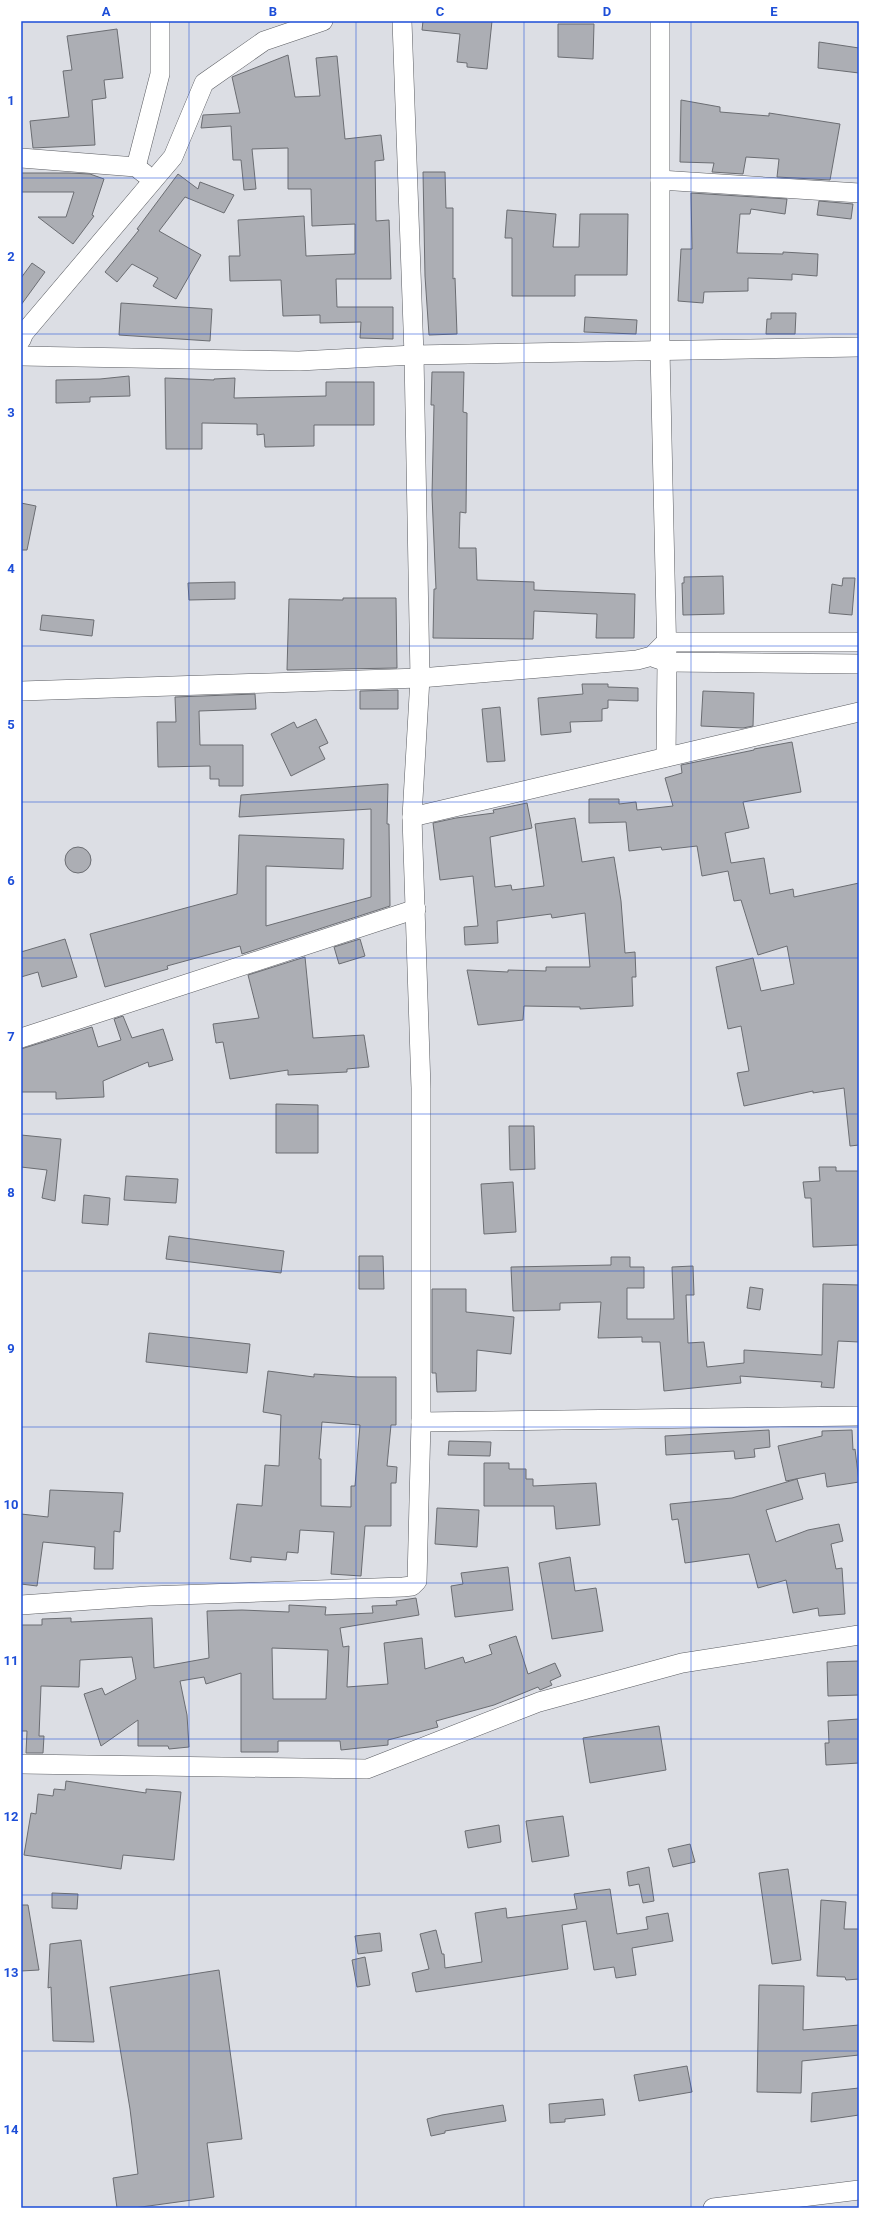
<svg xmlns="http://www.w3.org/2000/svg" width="880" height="2229" font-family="Roboto,sans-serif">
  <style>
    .building { fill: #acaeb4; stroke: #6b6d72; fill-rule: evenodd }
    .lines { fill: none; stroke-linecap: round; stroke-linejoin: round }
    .minor-casing { stroke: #5b5d62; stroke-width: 20 }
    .minor { stroke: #fff; stroke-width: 19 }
    .grid { fill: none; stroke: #1d4ed8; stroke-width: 1; stroke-opacity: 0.55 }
    .neatline { fill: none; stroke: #1d4ed8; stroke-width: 1.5 }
    .grid-label { font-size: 13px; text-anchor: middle; font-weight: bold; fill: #1d4ed8 }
  </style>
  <rect width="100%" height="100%" fill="#dcdee4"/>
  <g class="building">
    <polygon points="423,21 492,21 487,69 467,67 467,63 457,62 460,34 422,30"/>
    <polygon points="558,24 594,24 593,59 558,57"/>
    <polygon points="117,29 123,78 104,80 106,98 92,100 95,145 33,148 30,121 69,117 63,71 72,70 67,36"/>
    <polygon points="819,42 859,48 859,73 818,68"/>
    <polygon points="288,55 295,97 320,96 316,58 337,56 345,139 381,135 384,160 375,161 376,221 389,220 391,279 336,279 337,307 393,307 393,339 360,338 361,322 320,323 320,315 283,316 281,280 230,281 229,256 240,256 238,220 304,216 306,256 355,254 355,224 312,226 311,189 288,189 288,148 252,149 256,189 244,190 241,160 233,160 231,126 201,128 203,115 240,113 232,77"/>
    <polygon points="681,100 720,107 720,112 769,116 769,113 840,124 830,180 777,177 779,159 746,157 743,174 712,172 714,163 680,162"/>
    <polygon points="423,172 445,172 446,208 453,208 453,279 455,278 457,334 429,335 425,276"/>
    <polygon points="21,173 69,173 90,174 104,179 92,215 94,216 73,244 38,217 66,217 74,192 21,192"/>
    <polygon points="178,174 198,189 200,182 234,195 224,213 185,197 159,231 201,255 176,299 153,286 158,278 132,264 117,282 105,272 139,230 137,229"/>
    <polygon points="691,193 787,199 785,214 751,209 750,214 740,214 737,253 783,254 783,252 818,254 817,276 792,274 792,280 748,278 748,291 704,292 703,303 678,301 681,249 692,249"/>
    <polygon points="819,201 853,204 851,219 817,215"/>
    <polygon points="507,210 556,214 553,247 579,247 580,214 628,214 627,275 575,275 575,296 512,296 512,238 505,238"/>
    <polygon points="32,263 45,272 21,305 21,278"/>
    <polygon points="121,303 212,309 210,341 119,335"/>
    <polygon points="771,313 796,313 795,334 766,334 767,319 771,319"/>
    <polygon points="585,317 637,320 636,334 584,332"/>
    <polygon points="432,372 464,372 463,412 467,413 466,513 460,512 459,548 476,548 477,580 534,582 534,590 635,594 634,638 596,638 597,614 534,611 533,639 433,638 434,589 436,589 432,495 434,405 431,405"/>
    <polygon points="129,376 130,396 90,397 90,402 56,403 56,380 100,379"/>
    <polygon points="165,378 214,380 214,379 235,378 234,398 326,396 326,382 374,382 374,425 314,425 314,446 265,447 264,434 257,435 257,424 202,423 202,449 166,449"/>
    <polygon points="21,503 36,506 27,550 21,550"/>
    <polygon points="723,576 724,614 683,615 682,583 684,583 684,577"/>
    <polygon points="843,578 855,578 852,615 829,613 832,584 842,586"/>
    <polygon points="235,582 235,599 189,600 188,583"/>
    <polygon points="343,598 396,598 397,668 287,670 289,599 343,600"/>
    <polygon points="42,615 94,620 92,636 40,630"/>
    <polygon points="582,684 608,684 608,687 638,688 638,701 608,700 608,708 602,709 602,721 570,722 571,732 541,735 538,698 583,694"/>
    <polygon points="398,690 398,709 360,709 360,691"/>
    <polygon points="703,691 754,693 753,726 743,728 701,726"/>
    <polygon points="255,694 256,709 199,711 200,745 243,745 243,786 219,786 219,779 210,779 210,766 158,767 157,722 176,722 175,697"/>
    <polygon points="500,707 505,761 487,762 482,709"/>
    <polygon points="316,719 328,743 319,747 325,759 291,776 271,734 294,722 297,728"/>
    <polygon points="792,742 801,792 743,802 749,828 725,833 731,863 764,858 770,894 793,889 794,897 859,883 859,1145 850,1146 844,1088 813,1093 813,1091 744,1106 737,1073 749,1071 741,1026 728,1029 716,967 753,958 761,991 794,984 787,946 758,955 741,900 734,901 728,871 702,876 697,846 662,850 661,847 629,851 626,822 589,823 589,799 619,799 619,804 636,802 637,810 673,806 665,778 682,773 681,765 754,750 754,749"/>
    <polygon points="388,784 387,824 389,824 390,906 242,954 240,946 167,966 168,969 105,987 90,934 237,894 239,835 344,839 343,869 266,866 266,926 371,897 371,809 239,817 241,795"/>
    <polygon points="527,803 532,828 490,837 495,887 511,885 512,890 544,886 535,824 575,818 582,862 614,857 621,901 625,953 635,952 636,977 632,977 633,1006 580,1009 580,1007 524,1006 523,1020 478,1025 467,970 508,972 508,970 546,971 546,967 590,967 585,913 552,918 551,914 497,921 498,943 465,945 464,927 478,926 473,876 440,880 433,823 456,818 494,813 493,810"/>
    <circle cx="78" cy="860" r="13"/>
    <polygon points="65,939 77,977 42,987 38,972 21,977 21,952"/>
    <polygon points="360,939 365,956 339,964 334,947"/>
    <polygon points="305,957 313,1038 364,1035 369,1067 347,1069 347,1072 288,1075 288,1070 230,1079 223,1042 216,1043 213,1024 259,1018 248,975"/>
    <polygon points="123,1016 132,1038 163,1029 173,1060 149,1067 148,1062 103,1081 104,1097 56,1099 56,1092 21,1092 21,1049 92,1027 98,1047 121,1040 114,1019"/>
    <polygon points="276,1104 318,1105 318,1153 276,1153"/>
    <polygon points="509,1126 534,1126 535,1169 510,1170"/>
    <polygon points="21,1135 61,1139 55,1201 42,1198 47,1170 21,1167"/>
    <polygon points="819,1167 836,1167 836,1171 859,1171 859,1245 813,1247 811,1198 805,1198 803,1182 820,1181"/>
    <polygon points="126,1176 178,1179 176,1203 124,1200"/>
    <polygon points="513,1182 516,1232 484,1234 481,1184"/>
    <polygon points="84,1195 110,1198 108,1225 82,1223"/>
    <polygon points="169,1236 284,1251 281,1273 166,1259"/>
    <polygon points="359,1256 383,1256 384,1289 359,1289"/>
    <polygon points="611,1257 630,1257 630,1267 644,1267 644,1288 627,1288 627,1319 674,1319 672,1267 693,1266 694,1295 686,1295 688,1343 704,1342 707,1367 744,1363 744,1350 822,1355 823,1284 859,1285 859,1342 838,1341 834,1388 821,1387 822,1382 740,1376 741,1383 664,1391 660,1342 642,1342 642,1337 598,1338 601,1302 560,1303 560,1310 513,1311 511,1267 611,1265"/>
    <polygon points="750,1287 763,1289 760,1310 747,1308"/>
    <polygon points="432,1289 466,1289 466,1312 514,1317 511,1354 477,1350 476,1391 437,1392 436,1373 432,1373"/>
    <polygon points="149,1333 250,1344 247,1373 146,1362"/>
    <path d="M268,1371L314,1377V1374L358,1377H396V1425H391L387,1466L397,1467L396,1483H391V1526H365L361,1576L331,1574L334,1532L300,1530L298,1553L287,1552L286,1560L251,1557V1562L230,1559L237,1504L262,1506L265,1465L279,1466L281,1415L263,1412ZM322,1422L360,1425L355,1486H351V1507L321,1506V1459H319Z"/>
    <polygon points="769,1430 770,1447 754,1449 755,1457 735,1459 734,1451 666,1455 665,1436"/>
    <polygon points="852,1430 853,1450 855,1449 859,1482 827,1487 825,1473 786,1481 778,1446 822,1436 822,1431"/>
    <polygon points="449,1441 491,1442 490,1456 448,1455"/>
    <polygon points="484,1463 509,1463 509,1469 526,1469 526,1479 533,1479 533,1486 596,1483 600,1525 556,1529 554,1506 484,1506"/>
    <polygon points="797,1479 803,1499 766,1510 776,1542 808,1530 839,1524 843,1541 831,1544 836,1569 842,1568 845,1614 819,1616 818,1608 793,1613 786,1580 758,1588 749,1554 685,1563 678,1519 672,1520 670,1504 732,1498"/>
    <polygon points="50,1490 123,1493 120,1532 114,1531 113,1569 94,1569 95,1547 43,1542 37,1586 21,1584 21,1514 48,1517"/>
    <polygon points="437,1508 479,1510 477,1547 435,1544"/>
    <polygon points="570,1557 575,1591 596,1588 603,1631 552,1639 539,1563"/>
    <polygon points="508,1567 513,1610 455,1617 451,1586 463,1584 461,1573"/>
    <path d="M416,1598L419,1615L340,1628L343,1647L349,1646L347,1687L388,1684L384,1643L422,1638L425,1669L463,1657L465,1663L492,1654L489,1645L516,1636L528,1674L555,1663L561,1676L550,1681L552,1685L540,1690L538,1687L494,1705L436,1721L438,1727L388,1740V1745L341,1750L340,1741H278V1752H241V1673L206,1684L204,1677L180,1681L187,1715L189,1747L169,1749L168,1746H138V1720L101,1746L84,1694L102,1688L105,1695L136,1679L132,1657L80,1660L79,1687L41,1686L39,1736H44L43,1753H26L27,1731H21V1625H42V1619L71,1618V1622L152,1618L154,1668L209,1658L207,1611L242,1610L289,1612V1605L326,1607L325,1615L373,1613L372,1606L397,1605L396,1601ZM272,1648L328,1650L326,1699H273Z"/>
    <polygon points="859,1661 859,1695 828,1696 827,1662"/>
    <polygon points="859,1719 859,1763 826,1765 825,1743 829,1743 828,1721"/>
    <polygon points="659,1726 666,1770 590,1783 583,1738"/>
    <polygon points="66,1781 146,1793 146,1789 181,1792 174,1860 123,1855 121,1869 24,1855 31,1813 36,1814 38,1794 53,1796 54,1789 65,1790"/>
    <polygon points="563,1816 569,1856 532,1862 526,1821"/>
    <polygon points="499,1825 501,1842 468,1848 465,1831"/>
    <polygon points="690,1844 695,1862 673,1867 668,1849"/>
    <polygon points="649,1867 654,1901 643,1903 639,1884 629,1886 627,1872"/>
    <polygon points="788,1869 801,1960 772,1964 759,1873"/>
    <polygon points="610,1889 617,1934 648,1929 646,1917 668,1913 673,1941 632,1948 636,1975 616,1978 614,1967 594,1970 586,1921 562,1925 568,1969 416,1992 412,1973 429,1969 420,1934 436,1930 442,1954 444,1954 445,1968 482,1962 475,1913 506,1908 507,1918 577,1909 574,1894"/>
    <polygon points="52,1893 78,1894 77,1909 52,1908"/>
    <polygon points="821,1900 846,1902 844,1929 859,1929 859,1979 846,1980 845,1977 817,1976"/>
    <polygon points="21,1905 28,1905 39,1970 21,1971"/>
    <polygon points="380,1933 382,1951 358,1954 355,1936"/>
    <polygon points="81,1940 94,2042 53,2041 51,1987 48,1988 50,1944"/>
    <polygon points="365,1957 370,1985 357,1987 352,1960"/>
    <polygon points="219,1970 242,2139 207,2143 214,2197 134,2208 117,2208 113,2178 138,2174 130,2109 110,1987"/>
    <polygon points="759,1985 804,1986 803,2030 859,2025 859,2055 802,2061 801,2093 757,2092"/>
    <polygon points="687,2066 692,2092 639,2101 634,2075"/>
    <polygon points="859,2088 859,2115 811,2122 812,2093"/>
    <polygon points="603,2099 605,2115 565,2119 565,2122 550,2123 549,2104"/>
    <polygon points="503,2105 506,2121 445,2131 445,2133 431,2136 427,2119 442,2115"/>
  </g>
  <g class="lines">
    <g class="minor-casing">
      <g id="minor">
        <polyline points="660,21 660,350 667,662 666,757"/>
        <polyline points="21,158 136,167 145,174"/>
        <polyline points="136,167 160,74 160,21"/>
        <polyline points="660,180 859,193"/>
        <polyline points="21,340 24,333 173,157 204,83 264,41 323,21"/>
        <polyline points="21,356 299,361 414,355 859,347"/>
        <polyline points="655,658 667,662 859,664"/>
        <polyline points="21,691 420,678 637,660 652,656 666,642 859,642"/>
        <polyline points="412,817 859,712"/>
        <polyline points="21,1038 416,909"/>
        <polyline points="421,1422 859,1416"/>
        <polyline points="21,1605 148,1596 403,1587 412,1586 417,1581 421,1422 421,1088 412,817 420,678 414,355 402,21"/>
        <polyline points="21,1764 367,1769 539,1702 682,1663 859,1635"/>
        <polyline points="713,2208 859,2190"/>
      </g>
    </g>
    <use href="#minor" class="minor"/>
  </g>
  <path class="grid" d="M189,21V2208M356,21V2208M524,21V2208M691,21V2208M21,178H859M21,334H859M21,490H859M21,646H859M21,802H859M21,958H859M21,1114H859M21,1271H859M21,1427H859M21,1583H859M21,1739H859M21,1895H859M21,2051H859"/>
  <rect width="880" height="2229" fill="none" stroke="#ffffff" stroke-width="44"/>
  <rect x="22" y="22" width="836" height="2185" class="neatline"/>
  <g class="grid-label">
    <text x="106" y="16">A</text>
    <text x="273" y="16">B</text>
    <text x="440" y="16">C</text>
    <text x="607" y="16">D</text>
    <text x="774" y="16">E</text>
    <text x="11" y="105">1</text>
    <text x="11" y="261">2</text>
    <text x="11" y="417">3</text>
    <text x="11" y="573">4</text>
    <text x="11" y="729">5</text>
    <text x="11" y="885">6</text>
    <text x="11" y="1041">7</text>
    <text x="11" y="1197">8</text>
    <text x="11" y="1353">9</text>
    <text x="11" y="1509">10</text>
    <text x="11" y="1665">11</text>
    <text x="11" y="1821">12</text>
    <text x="11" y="1977">13</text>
    <text x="11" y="2134">14</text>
  </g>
</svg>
